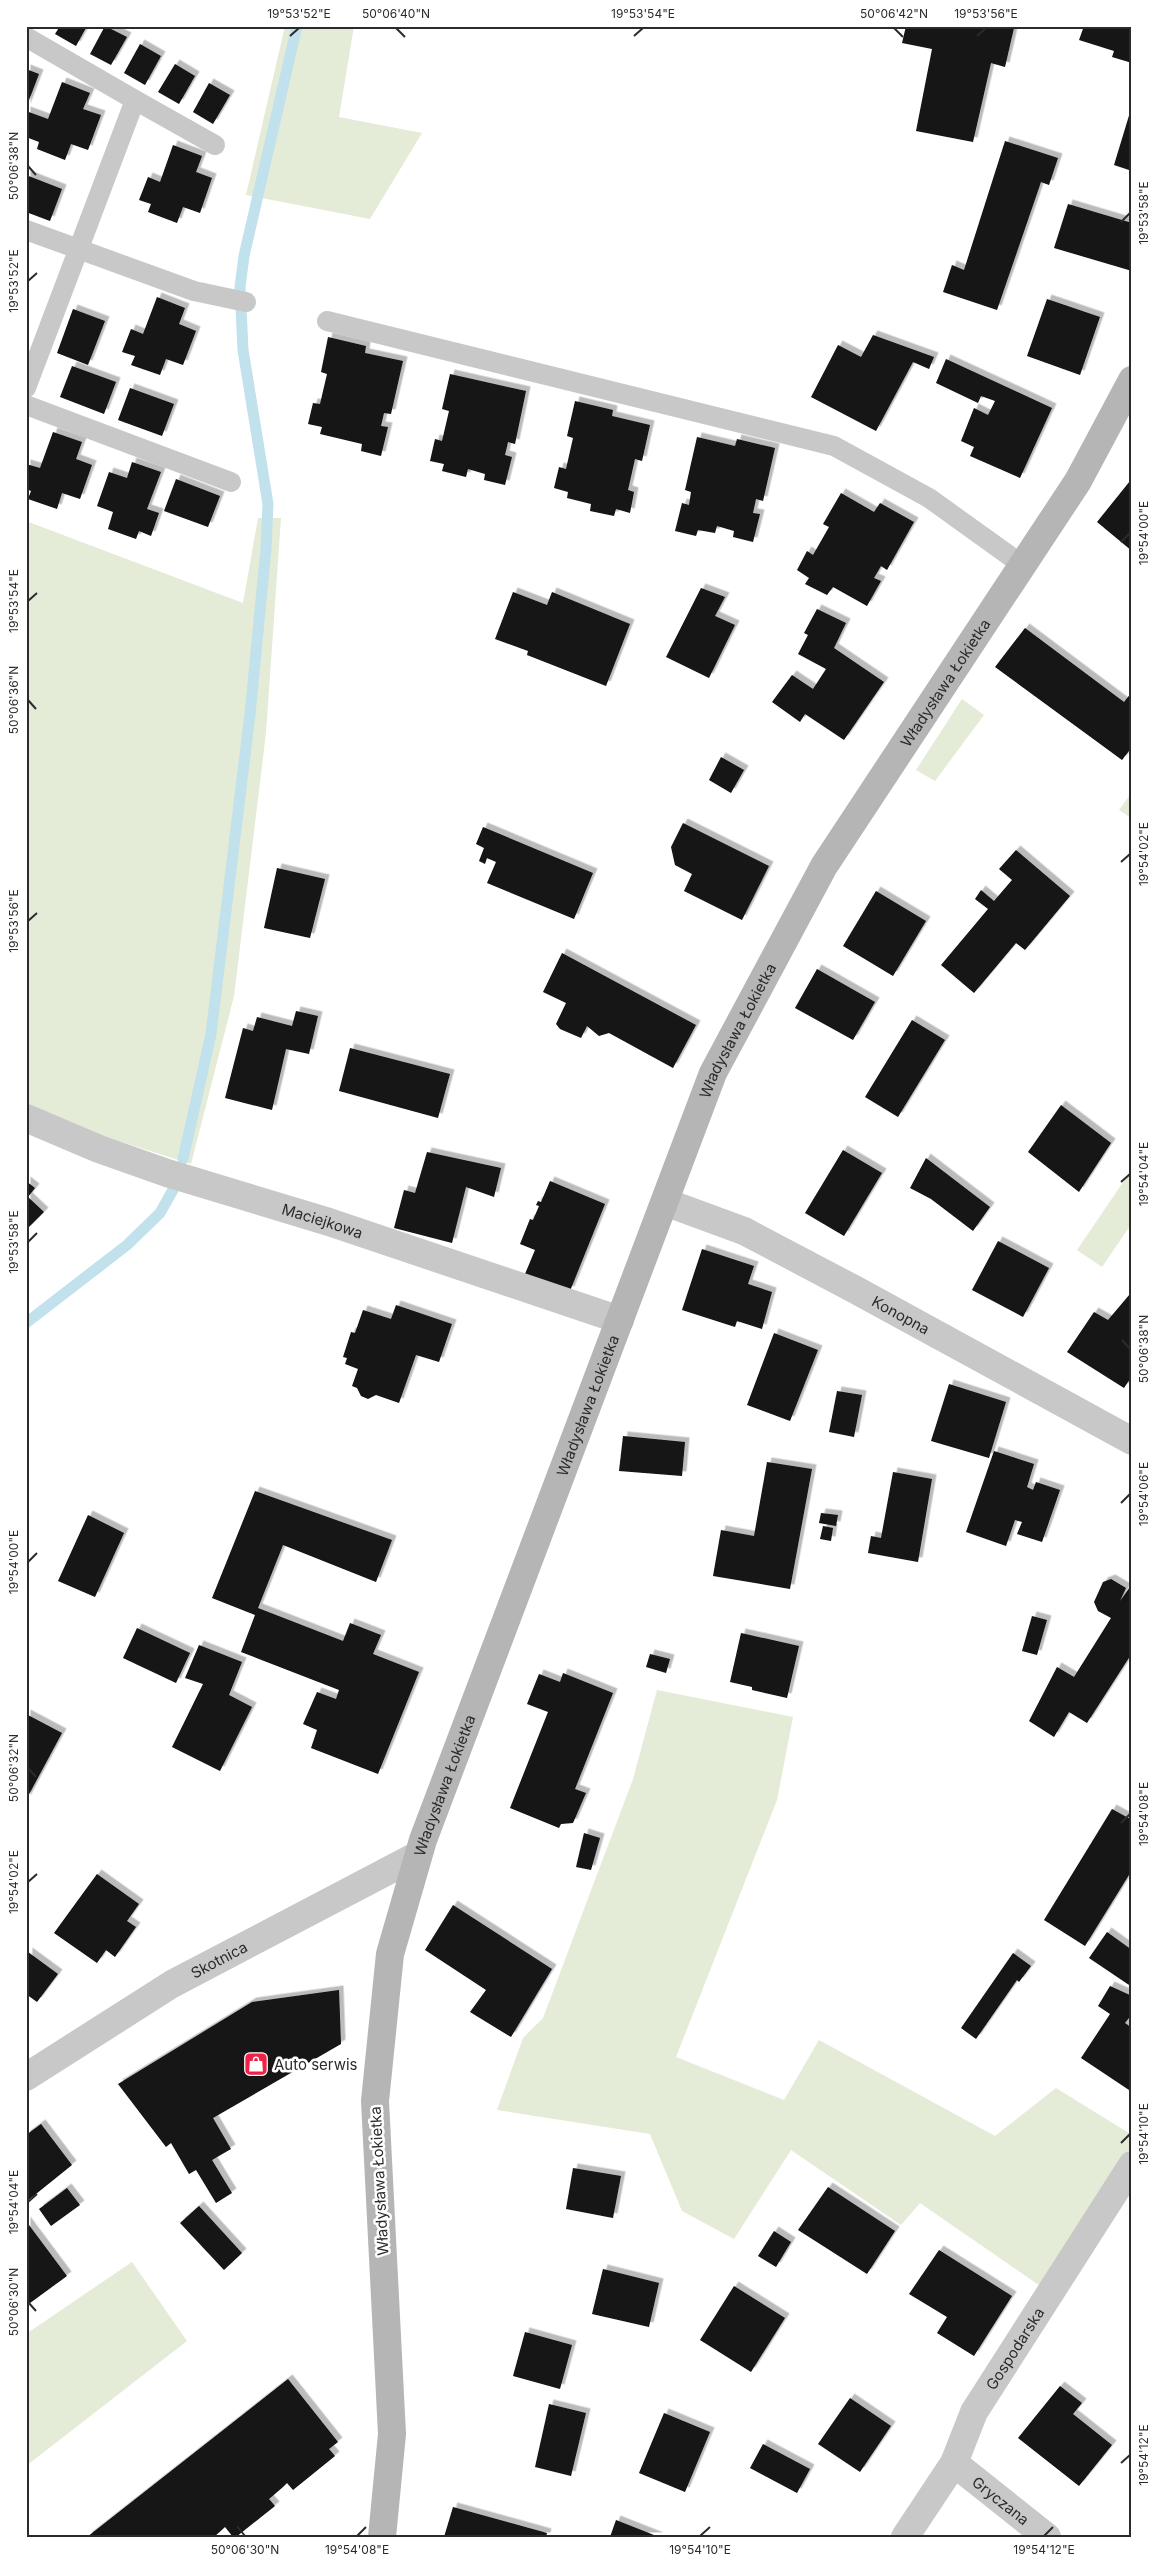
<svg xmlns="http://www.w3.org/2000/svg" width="1158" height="2563" font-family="Inter,sans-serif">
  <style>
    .green { fill: #e4ebd7 }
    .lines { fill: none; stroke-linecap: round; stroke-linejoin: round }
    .stream { stroke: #c1e1ec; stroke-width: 11 }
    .building { fill: #121212; filter: url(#shadow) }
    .lane { stroke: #c8c8c8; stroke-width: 20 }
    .street { stroke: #c8c8c8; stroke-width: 28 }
    .secondary { stroke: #b5b5b5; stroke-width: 28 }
    .ticks { fill: none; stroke: #2b2b2b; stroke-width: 2 }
    .labels { text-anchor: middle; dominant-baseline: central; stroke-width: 5; stroke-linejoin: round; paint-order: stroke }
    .street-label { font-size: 15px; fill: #2b2b2b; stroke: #fff }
    .poi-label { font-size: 15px; fill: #2b2b2b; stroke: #fff; text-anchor: start }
    .neatline { fill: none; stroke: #2b2b2b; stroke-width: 2 }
    .ticks-label { font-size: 12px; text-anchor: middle; fill: #2b2b2b }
  </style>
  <defs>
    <filter id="shadow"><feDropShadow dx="4.5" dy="-4.5" stdDeviation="0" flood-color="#0004"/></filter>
  </defs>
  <rect width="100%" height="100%" fill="#fff"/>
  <g class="green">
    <polygon points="285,26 354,26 339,117 422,133 370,219 246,195"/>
    <polygon points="258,518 281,518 266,733 234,996 191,1164 106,1137 26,1104 26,521 243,603"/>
    <polygon points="962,699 984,715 935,781 916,770"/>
    <polygon points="1132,792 1132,819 1119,810"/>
    <polygon points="1132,1169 1132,1223 1102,1267 1077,1250"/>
    <polygon points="657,1690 793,1717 777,1800 676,2057 784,2100 819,2040 995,2136 1056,2088 1132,2135 1132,2145 1043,2288 920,2203 901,2225 791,2150 734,2239 682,2211 650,2134 497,2110 523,2038 543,2018 633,1779"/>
    <polygon points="132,2262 187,2341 26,2466 26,2334"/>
  </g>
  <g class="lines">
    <g class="stream">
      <polyline points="183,1159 211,1034 250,714 266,549 268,504 243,350 240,287 244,256 297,26"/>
      <polyline points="26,1323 127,1245 160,1213 174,1188"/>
    </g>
  </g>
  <g class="building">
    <polygon points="60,26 87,26 76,46 55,34"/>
    <polygon points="105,26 127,37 111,65 90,54"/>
    <polygon points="906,26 1014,28 1005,67 991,63 973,142 916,131 932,49 902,43"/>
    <polygon points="1084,26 1132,26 1132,63 1112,57 1114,51 1079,40"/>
    <polygon points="140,44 161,56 145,85 124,73"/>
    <polygon points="175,64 195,76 179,104 158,92"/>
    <polygon points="26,69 39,74 26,108"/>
    <polygon points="62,82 90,93 83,109 101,115 88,150 71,144 65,160 37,149 39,142 26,137 26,111 48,119"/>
    <polygon points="209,83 230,95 213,124 193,112"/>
    <polygon points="1131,109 1132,109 1132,171 1114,165"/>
    <polygon points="1005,141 1058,158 1049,185 1041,182 997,310 943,292 952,265 964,270"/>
    <polygon points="173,145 202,156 196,172 212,178 200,213 183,207 177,223 148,212 151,204 139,200 148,177 160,182"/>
    <polygon points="26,175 62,189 50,221 26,212"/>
    <polygon points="1068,204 1132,223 1132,271 1054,248"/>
    <polygon points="157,297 185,308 179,324 196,331 183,365 166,359 160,375 131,365 135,356 122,352 131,329 143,334"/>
    <polygon points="1047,299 1100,317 1080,375 1027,356"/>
    <polygon points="73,309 105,321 88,365 57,353"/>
    <polygon points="873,335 934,357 929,369 913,362 876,431 811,397 838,345 861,357"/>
    <polygon points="328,337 366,346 365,353 403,361 391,414 384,413 381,426 388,427 381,456 361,451 362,444 320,434 322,427 308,424 313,403 320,404 327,374 321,372"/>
    <polygon points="946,359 1052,408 1020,478 970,456 974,447 961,441 974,408 988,415 995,401 981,396 978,403 936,383"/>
    <polygon points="72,366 116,382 104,414 60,397"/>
    <polygon points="450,374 526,391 515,444 508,442 505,455 512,457 505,485 484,480 485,474 468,469 466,477 442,471 444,464 430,461 435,439 442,441 449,411 442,409"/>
    <polygon points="130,388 174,404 162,436 118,420"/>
    <polygon points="575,401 613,410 612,416 650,425 642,461 635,459 628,490 634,492 630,513 616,509 614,516 590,511 591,504 567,498 568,492 554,488 559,467 566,469 573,438 567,436"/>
    <polygon points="53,432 82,442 76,459 92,465 80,499 62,493 57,509 28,499 31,491 26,489 26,464 40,468"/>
    <polygon points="697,437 735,446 737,439 775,448 763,501 756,499 753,513 760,514 753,542 733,537 734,531 717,526 715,533 698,530 696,536 675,531 682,503 689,505 691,492 685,490"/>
    <polygon points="132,462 161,472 147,509 159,513 151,536 139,531 136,539 108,529 113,512 97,506 109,472 127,478"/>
    <polygon points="176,479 220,496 208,527 164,511"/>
    <polygon points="1130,481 1132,482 1132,551 1097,522"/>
    <polygon points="841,493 874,512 880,503 914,522 887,570 881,566 874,578 881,581 867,606 833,587 827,595 805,584 809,578 797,570 807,551 813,555 829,527 823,524"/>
    <polygon points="701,588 725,597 715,616 735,625 709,678 666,657"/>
    <polygon points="513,592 547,605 552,592 630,624 606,686 527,655 528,651 495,639"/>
    <polygon points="817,609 846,623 834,648 884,682 844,740 805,714 800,722 772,702 792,675 813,689 826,669 798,654 808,635 804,633"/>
    <polygon points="1025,628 1124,702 1132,692 1132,747 1122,760 995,667"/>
    <polygon points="721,757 744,770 731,793 709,780"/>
    <polygon points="683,823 769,866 742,920 684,891 692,874 675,865 671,847"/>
    <polygon points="483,827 593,873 574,919 487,883 496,862 487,858 485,864 479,861 484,848 476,844"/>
    <polygon points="1016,850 1070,896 1025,950 1016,943 974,993 941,965 988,909 975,899 981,890 994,901 1012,880 999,869"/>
    <polygon points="277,868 325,879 310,938 264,928"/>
    <polygon points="876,891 926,921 893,976 843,946"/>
    <polygon points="562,953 696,1025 673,1068 609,1033 599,1036 587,1026 581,1038 560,1029 556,1024 566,1003 543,992"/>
    <polygon points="817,969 875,1002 853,1040 795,1008"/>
    <polygon points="296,1011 318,1016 309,1054 286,1049 272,1110 225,1098 243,1028 253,1031 257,1017 292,1026"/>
    <polygon points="912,1020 945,1040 898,1117 865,1097"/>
    <polygon points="350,1048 450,1074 438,1118 339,1091"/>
    <polygon points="1061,1105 1111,1143 1079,1192 1028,1152"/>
    <polygon points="843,1150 882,1173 844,1236 805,1213"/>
    <polygon points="427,1152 501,1168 494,1197 466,1187 452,1243 394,1228 404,1190 415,1193"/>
    <polygon points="926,1158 990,1207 973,1231 931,1199 910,1188"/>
    <polygon points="26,1181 35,1188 28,1197 44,1212 26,1230"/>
    <polygon points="550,1181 605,1204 570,1291 525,1274 535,1250 520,1244 530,1219 533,1220 539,1206 536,1205 538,1201 541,1202"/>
    <polygon points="998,1241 1049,1268 1023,1317 972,1290"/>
    <polygon points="702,1249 754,1266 748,1284 772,1292 762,1329 737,1321 735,1327 682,1310"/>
    <polygon points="1130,1294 1132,1296 1132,1376 1124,1388 1067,1352 1094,1312 1108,1320"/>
    <polygon points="396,1305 452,1324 439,1362 416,1355 399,1403 376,1395 368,1399 361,1396 357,1388 352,1386 358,1369 345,1364 347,1358 343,1357 351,1332 355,1333 363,1310 391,1319"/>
    <polygon points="774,1333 818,1350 790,1421 747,1405"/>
    <polygon points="949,1384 1006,1402 989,1458 931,1441"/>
    <polygon points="837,1391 862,1395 854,1437 829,1432"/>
    <polygon points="623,1436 685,1442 682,1476 619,1471"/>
    <polygon points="994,1451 1034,1464 1027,1487 1033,1490 1036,1482 1060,1490 1042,1542 1017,1534 1022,1522 1015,1520 1006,1546 966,1532"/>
    <polygon points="767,1462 812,1469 790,1589 713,1576 721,1530 754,1536"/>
    <polygon points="893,1472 932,1479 918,1562 868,1553 871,1536 881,1538"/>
    <polygon points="255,1491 392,1540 376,1582 283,1545 258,1608 343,1641 350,1623 381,1635 373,1654 419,1672 378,1774 311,1748 317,1730 303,1724 317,1692 336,1699 339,1690 241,1652 255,1615 212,1598"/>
    <polygon points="821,1513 838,1515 836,1526 819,1523"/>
    <polygon points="88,1515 124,1533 95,1597 58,1581"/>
    <polygon points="823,1526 833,1528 831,1541 820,1539"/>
    <polygon points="1111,1579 1126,1588 1120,1601 1130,1587 1132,1588 1132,1653 1087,1723 1069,1712 1054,1737 1029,1721 1057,1667 1074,1677 1111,1618 1098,1611 1094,1602 1103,1582"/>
    <polygon points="1032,1616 1047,1620 1037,1655 1022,1651"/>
    <polygon points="137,1628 190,1653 176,1683 123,1658"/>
    <polygon points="741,1633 799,1646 787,1698 752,1690 752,1687 730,1682"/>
    <polygon points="199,1645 242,1662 229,1695 252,1707 220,1771 172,1747 203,1684 185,1678"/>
    <polygon points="650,1654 670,1659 666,1673 646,1667"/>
    <polygon points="563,1673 613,1693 575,1789 586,1793 573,1823 561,1824 559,1828 510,1808 548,1712 527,1704 539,1674 560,1682"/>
    <polygon points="26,1714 62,1733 26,1800"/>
    <polygon points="1112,1809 1132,1820 1132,1870 1085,1946 1044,1920"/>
    <polygon points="584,1833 600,1838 591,1870 576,1867"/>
    <polygon points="97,1874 139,1904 127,1921 136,1927 115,1957 106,1950 97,1963 54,1933"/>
    <polygon points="453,1905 552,1969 511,2037 470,2012 486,1990 425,1950"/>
    <polygon points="1107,1932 1132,1950 1132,1987 1089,1958"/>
    <polygon points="28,1952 58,1974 37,2002 26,1994"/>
    <polygon points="1013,1953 1031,1966 1019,1982 1017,1980 976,2039 961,2028"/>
    <polygon points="1110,1986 1132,1996 1132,2014 1125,2023 1132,2028 1132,2092 1081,2058 1110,2014 1098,2006"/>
    <polygon points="339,1990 341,2044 213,2118 231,2149 212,2160 232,2193 216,2203 196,2170 189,2174 171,2143 166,2147 118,2084 252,2002"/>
    <polygon points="41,2124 72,2165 26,2202 26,2135"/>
    <polygon points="573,2168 621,2176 613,2218 566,2209"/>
    <polygon points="828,2187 895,2231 867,2274 798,2230"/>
    <polygon points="67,2188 80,2205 51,2226 39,2209"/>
    <polygon points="199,2206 242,2253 224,2270 180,2223"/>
    <polygon points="26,2221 67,2276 26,2306"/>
    <polygon points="774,2231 791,2242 776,2267 758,2256"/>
    <polygon points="939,2250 1012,2296 974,2356 937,2333 947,2317 909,2294"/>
    <polygon points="603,2269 659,2283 649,2327 592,2314"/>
    <polygon points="734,2286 785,2318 751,2372 700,2340"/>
    <polygon points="525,2332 572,2345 560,2389 513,2376"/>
    <polygon points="288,2379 338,2442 329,2449 335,2456 293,2490 287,2483 283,2487 269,2499 275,2506 236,2537 233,2537 225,2527 214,2537 87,2537"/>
    <polygon points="1060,2386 1082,2403 1073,2414 1112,2445 1079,2486 1018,2438"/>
    <polygon points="850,2398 891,2426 860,2472 818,2444"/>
    <polygon points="549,2404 586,2413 571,2476 535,2467"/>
    <polygon points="664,2413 710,2432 685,2492 639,2473"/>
    <polygon points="763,2444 810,2469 797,2493 750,2468"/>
    <polygon points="453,2507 547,2533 546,2537 444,2537"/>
    <polygon points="616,2520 659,2537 610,2537"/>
  </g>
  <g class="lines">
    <g class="lane">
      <polyline points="26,37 135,100 26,388"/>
      <polyline points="135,100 215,145"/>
      <polyline points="26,230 194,291 246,302"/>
      <polyline points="327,321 834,446 929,498 1021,564"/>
      <polyline points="26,405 231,482"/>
    </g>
    <g class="street">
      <path id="s1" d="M26,1118L99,1149L167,1173L329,1222L620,1320"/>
      <path id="s2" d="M665,1202L744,1231L854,1289L1132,1441"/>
      <path id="s3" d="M26,2077L172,1984L418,1855"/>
      <path id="s4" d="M954,2463L1047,2537"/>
      <path id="s5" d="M905,2537L954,2463L974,2412L1132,2165"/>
    </g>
    <path class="secondary" id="s6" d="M382,2537L392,2434L375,2101L390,1954L423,1840L713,1073L824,866L1078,481L1132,380"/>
  </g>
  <path class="ticks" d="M396,28L405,37M894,28L903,37M290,36L299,28M634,36L643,28M977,36L986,28M28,166L36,175M1121,222L1130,213M28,281L37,273M1121,542L1130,533M28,601L37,593M28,700L36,709M1121,862L1130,854M28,921L37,913M1121,1182L1130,1174M28,1242L37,1233M1122,1340L1130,1349M1121,1503L1130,1494M28,1562L37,1553M28,1768L36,1777M1121,1823L1130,1814M28,1882L37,1874M1121,2143L1130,2134M28,2202L37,2194M28,2302L36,2311M1121,2463L1130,2455M237,2526L245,2536M357,2536L366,2527M700,2536L710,2527M1044,2536L1053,2527"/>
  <defs>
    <g id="shop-square" transform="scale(1.25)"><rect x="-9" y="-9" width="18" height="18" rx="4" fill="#f02047" stroke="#fff"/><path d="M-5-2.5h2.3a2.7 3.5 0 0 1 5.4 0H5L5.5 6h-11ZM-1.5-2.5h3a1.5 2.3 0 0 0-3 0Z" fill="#fff"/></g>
  </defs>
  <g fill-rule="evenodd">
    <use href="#shop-square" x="256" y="2064"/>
  </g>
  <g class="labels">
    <g class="street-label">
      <text stroke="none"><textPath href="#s6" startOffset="1978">Władysława Łokietka</textPath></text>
      <text stroke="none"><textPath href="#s6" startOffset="1572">Władysława Łokietka</textPath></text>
      <text stroke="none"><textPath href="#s1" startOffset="314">Maciejkowa</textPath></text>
      <text stroke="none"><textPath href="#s2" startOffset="262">Konopna</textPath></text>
      <text stroke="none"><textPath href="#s6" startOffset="1168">Władysława Łokietka</textPath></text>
      <text stroke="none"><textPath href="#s6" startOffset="762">Władysława Łokietka</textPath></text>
      <text stroke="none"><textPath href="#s3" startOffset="226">Skotnica</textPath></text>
      <text transform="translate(379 2181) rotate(-93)">Władysława Łokietka</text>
      <text stroke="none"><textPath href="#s5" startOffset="219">Gospodarska</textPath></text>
      <text stroke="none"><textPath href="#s4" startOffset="60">Gryczana</textPath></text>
    </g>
    <g class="poi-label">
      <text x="274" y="2064">Auto serwis</text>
    </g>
  </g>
  <rect width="1158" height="2563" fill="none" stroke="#ffffff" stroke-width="55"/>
  <rect x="28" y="28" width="1102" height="2508" class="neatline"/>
  <g class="ticks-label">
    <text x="299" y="18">19°53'52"E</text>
    <text x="396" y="18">50°06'40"N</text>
    <text x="643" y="18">19°53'54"E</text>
    <text x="894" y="18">50°06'42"N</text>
    <text x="986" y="18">19°53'56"E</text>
    <text transform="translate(14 166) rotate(-90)" y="4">50°06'38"N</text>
    <text transform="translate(1144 213) rotate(-90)" y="4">19°53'58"E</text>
    <text transform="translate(14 281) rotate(-90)" y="4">19°53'52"E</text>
    <text transform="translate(1144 533) rotate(-90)" y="4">19°54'00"E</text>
    <text transform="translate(14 601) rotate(-90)" y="4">19°53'54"E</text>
    <text transform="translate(14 700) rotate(-90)" y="4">50°06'36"N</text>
    <text transform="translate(1144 854) rotate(-90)" y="4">19°54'02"E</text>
    <text transform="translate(14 921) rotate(-90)" y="4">19°53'56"E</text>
    <text transform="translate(1144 1174) rotate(-90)" y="4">19°54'04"E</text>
    <text transform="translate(14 1242) rotate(-90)" y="4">19°53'58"E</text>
    <text transform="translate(1144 1349) rotate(-90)" y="4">50°06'38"N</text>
    <text transform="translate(1144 1494) rotate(-90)" y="4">19°54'06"E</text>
    <text transform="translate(14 1562) rotate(-90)" y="4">19°54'00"E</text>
    <text transform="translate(14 1768) rotate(-90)" y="4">50°06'32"N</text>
    <text transform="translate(1144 1814) rotate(-90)" y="4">19°54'08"E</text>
    <text transform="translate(14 1882) rotate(-90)" y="4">19°54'02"E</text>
    <text transform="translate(1144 2134) rotate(-90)" y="4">19°54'10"E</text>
    <text transform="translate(14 2202) rotate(-90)" y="4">19°54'04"E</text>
    <text transform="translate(14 2302) rotate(-90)" y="4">50°06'30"N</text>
    <text transform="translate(1144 2455) rotate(-90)" y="4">19°54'12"E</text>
    <text x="245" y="2554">50°06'30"N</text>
    <text x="357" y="2554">19°54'08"E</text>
    <text x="700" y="2554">19°54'10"E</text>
    <text x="1044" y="2554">19°54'12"E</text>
  </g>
</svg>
